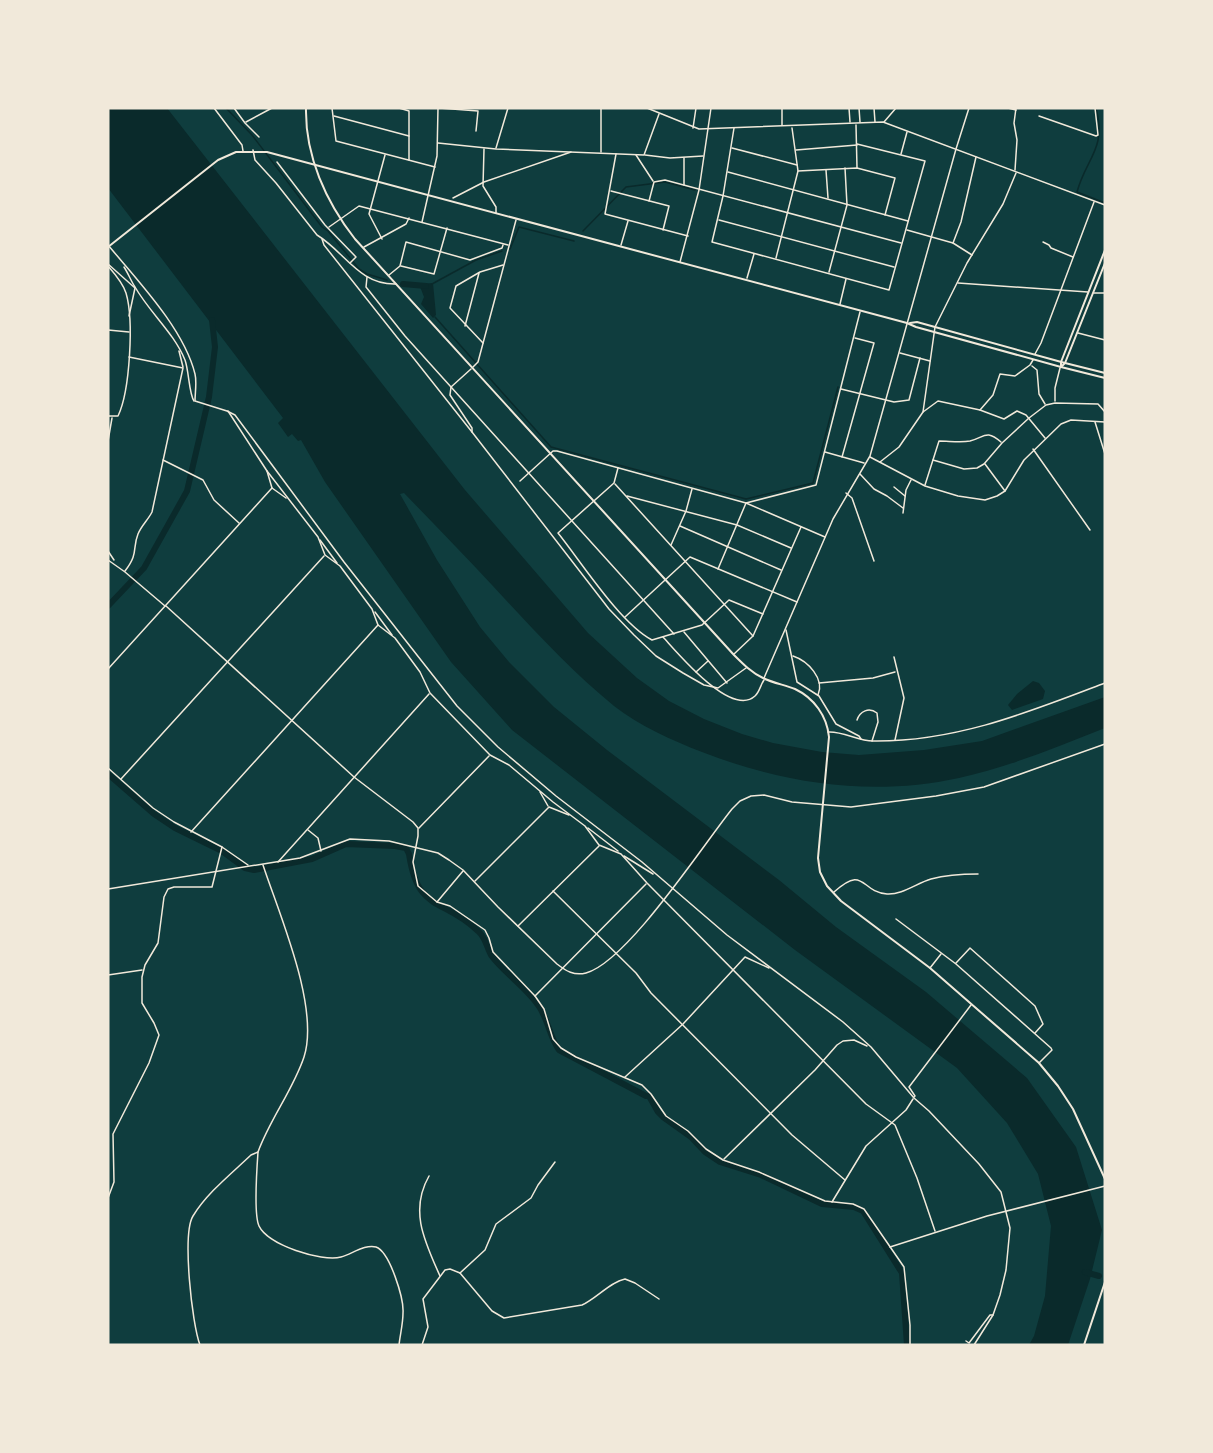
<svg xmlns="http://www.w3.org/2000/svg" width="1213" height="1453" font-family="Commissioner,sans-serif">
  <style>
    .water { fill: #0a2a2b }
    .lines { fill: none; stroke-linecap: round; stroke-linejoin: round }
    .stream { stroke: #0a2a2b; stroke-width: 1.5 }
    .river { stroke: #0a2a2b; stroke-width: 6 }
    .minor { stroke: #f1e9da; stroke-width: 1.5 }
    .tertiary { stroke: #f1e9da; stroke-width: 1.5 }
    .secondary { stroke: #f1e9da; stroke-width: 2 }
    .primary { stroke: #f1e9da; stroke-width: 2 }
    .trunk { stroke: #f1e9da; stroke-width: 2 }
  </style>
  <rect width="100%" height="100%" fill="#0f3d3e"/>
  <g class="water">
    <path d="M108,108H167L465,490L588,633L637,678L669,701L704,719L742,734L773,743L822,752L859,755L924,750L982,741L1105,697V728C1057,747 1009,767 959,778C872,797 784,784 702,752C671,740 640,726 614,706C569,669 531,627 492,585C463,554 433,523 404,493L400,494L437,560L480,627L509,662L554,707L607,750L779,880L836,927L926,992L1027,1078L1076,1147L1102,1230L1090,1279L1068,1345H1029L1034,1336L1045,1296L1051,1226L1038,1174L1007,1123L957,1068L795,950L512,730L451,662L325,482L301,440L298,441L292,434L288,437L278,423L283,418L108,188Z"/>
    <polygon points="433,283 436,315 433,318 421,304 424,297 419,284"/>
    <polygon points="1033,681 1039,683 1045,691 1043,699 1012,710 1008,705 1017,694"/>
  </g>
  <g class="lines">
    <g class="stream">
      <polyline points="226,108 252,135 322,227 328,231 359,269 367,274 387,280"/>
      <path d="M1096,108C1107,149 1086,158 1077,192L1105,203"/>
      <polyline points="583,231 626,187 665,182 695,190"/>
      <polyline points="510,249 519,227 574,241"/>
      <polyline points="432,284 476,260 502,251"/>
      <polyline points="435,317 551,447 746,499 813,483 838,387"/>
    </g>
    <g class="river">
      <polyline points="403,284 426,286"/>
      <polyline points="108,606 144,568 187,491 209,397 215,347 212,320"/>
      <path d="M108,774L154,814L175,828L222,851L245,868L254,870L312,859L346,844L395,846L406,848L409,854C418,914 443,897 478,931C486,938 486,946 491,955C502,971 526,987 538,1005C548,1018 549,1036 559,1050L646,1096H649L658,1112L663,1117L691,1137L705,1152L720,1162L761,1175L822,1204L854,1207L863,1211L902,1273L907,1345"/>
      <polyline points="1085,1272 1099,1276"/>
    </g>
    <g class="minor">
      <polyline points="214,108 242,145 243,151"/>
      <polyline points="234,108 245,123 259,137"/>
      <polyline points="332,108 336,141 435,167"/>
      <polyline points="399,108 409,111 409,160"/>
      <polyline points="439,108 478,111 476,131"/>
      <polyline points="601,108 601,152"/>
      <polyline points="647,108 699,129 883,122 1105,205"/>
      <polyline points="782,108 782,125"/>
      <polyline points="849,108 850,122"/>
      <polyline points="859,108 860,122"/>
      <polyline points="874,108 875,122"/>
      <polyline points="1008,108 1016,110"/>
      <polyline points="334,116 409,136"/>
      <polyline points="1039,116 1096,136 1098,135 1095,108"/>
      <polyline points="246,122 272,108"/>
      <polyline points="884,122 896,108"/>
      <polyline points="856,125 857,168"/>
      <polyline points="693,128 696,108"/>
      <polyline points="734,128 723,196 712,242 889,290 925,161 857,144"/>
      <polyline points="438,143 496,149 644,155 659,114"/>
      <polyline points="496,148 508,108"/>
      <polyline points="732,148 797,165"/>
      <polyline points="484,149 483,186 496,207 496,213"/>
      <path d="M253,150L255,160L276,183L317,235C345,252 359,285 396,284"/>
      <polyline points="796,150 857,145"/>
      <polyline points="616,154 605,214 688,236"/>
      <polyline points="901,154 907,132"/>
      <polyline points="636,155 653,181"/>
      <polyline points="645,155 670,158 703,156"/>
      <polyline points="684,158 684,185"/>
      <polyline points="277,162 325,225 356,257 350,263"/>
      <polyline points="826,170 828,198"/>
      <polyline points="1015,170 1017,140 1014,123 1016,108"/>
      <polyline points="798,171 857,168 895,178 885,215"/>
      <polyline points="728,172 908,221"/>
      <polyline points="611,191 669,206 663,230"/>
      <polyline points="453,198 484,182 571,152"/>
      <polyline points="649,201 654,182 665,180 901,243"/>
      <polyline points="719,220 894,267"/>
      <polyline points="422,222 437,156 438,108"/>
      <polyline points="329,227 359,206 508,245"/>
      <polyline points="907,230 953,243 972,255"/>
      <polyline points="322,239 324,245 472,432"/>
      <polyline points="382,239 369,214 385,155"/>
      <polyline points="1043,242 1049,245 1051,248 1073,257"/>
      <polyline points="953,243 961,222 976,157"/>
      <path d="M108,245C138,281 184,329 195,374C197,382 195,393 195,401L227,411L235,415L344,562L457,706L498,747L556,796L642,862L727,935L843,1022L871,1047L914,1098L929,1111L979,1164L1001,1192L1010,1228L1006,1270L1000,1295L993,1315L974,1345"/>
      <polyline points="621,245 628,221"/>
      <polyline points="364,247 406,224 409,218"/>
      <polyline points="776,258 798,171 792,128"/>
      <polyline points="108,264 135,288 129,316"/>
      <path d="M108,266C115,274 123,283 126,293C134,320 130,391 118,416H108"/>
      <polyline points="401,266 434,274 447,228"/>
      <path d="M124,267C128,273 131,281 135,287C150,313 174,333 185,360C189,371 189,394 194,401"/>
      <polyline points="829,272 847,205 845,168"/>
      <polyline points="389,275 400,266 406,242 470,260 502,248 503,245"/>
      <polyline points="367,277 366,287 405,336 674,634"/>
      <polyline points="747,278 754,254"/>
      <polyline points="958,283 1088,292"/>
      <polyline points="1094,293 1105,293"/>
      <polyline points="840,304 846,279"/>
      <polyline points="465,326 479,273"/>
      <polyline points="108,330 129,332"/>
      <polyline points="1078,333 1105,340"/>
      <polyline points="1105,338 1105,330"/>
      <polyline points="483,343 450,308 456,286 480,272 503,265"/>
      <polyline points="179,351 183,367"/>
      <polyline points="900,353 930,361"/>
      <polyline points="1035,354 1041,343 1094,202"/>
      <polyline points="1032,366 1037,370 1039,394 1045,404"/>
      <polyline points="471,369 451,387 450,395 472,428 472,432 609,609 634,635 656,656 683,673 704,685 718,688 746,668"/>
      <polyline points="841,389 894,402 909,400 920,358"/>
      <polyline points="1055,401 1055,388 1060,368"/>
      <polyline points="980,410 993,395 1000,374 1015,376 1030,365 1033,360"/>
      <polyline points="228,411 267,471 272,488 286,498"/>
      <polyline points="923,412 935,327 967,263 1003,204 1016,173"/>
      <polyline points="1095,422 1105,454"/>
      <polyline points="108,441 112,418"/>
      <polyline points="1033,449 1090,530"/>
      <polyline points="825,452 864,463"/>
      <polyline points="842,457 874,343 855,338"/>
      <polyline points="163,460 203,480 214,500 239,523"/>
      <polyline points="933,460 964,469 977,468 984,464 1002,443 1029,418 1046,405 1055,403 1098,404 1105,412"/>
      <polyline points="880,462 899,447 923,412 938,401 980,410 1004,419 1017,411 1026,415 1045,438"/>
      <polyline points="985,464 1005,491"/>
      <path d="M618,468L614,483L558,533C582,563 620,623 652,640L702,625L729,600L763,614"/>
      <polyline points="267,471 318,537 325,555 340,566 372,609 378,625 395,638 420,672 430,693 490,755 509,765 553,802 585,826 599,845 621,854 647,883 866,1104 895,1125 917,1178 935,1231"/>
      <polyline points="860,474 874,489 887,496 903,508"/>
      <polyline points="520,481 553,451 557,451 746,503 825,537"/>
      <polyline points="615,484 753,636"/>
      <path d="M925,485L939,441C949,441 961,443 970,441C985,437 986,429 1001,442"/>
      <polyline points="894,487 905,496"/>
      <polyline points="846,493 852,498 874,561"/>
      <polyline points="627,496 737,525 791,548"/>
      <polyline points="903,513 906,490 911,480"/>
      <polyline points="680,526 781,570"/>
      <polyline points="320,540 337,563"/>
      <polyline points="671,545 686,511 692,489"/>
      <polyline points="108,551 114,560"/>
      <polyline points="718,569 746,503 816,485 860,312"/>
      <path d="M125,571C139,553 132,549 138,534C141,526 148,520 152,512L183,368L129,357"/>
      <polyline points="166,606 354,777 413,822 418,828 418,836 413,862 418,886 437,902 450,906 485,930 489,938 493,952 535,996 544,1009 553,1039 561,1048 576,1057 642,1085 651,1094 666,1116 688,1131 706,1149 723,1160 759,1172 825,1201 853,1204 864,1209 904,1267 910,1325 910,1345"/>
      <polyline points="375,612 392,635"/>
      <polyline points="625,617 690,557 797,602"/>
      <polyline points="786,630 797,682 819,696 836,724 859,736 861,739"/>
      <polyline points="684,632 727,683"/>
      <path d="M663,637C677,652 731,718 755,696C759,693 761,684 764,680"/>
      <polyline points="734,654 753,636 801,527"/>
      <path d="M793,656C808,661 825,679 818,695"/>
      <polyline points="894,657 904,698 895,740"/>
      <polyline points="108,669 272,488"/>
      <polyline points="696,672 708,661"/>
      <polyline points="819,683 873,678 895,672"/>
      <path d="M857,720C860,711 869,707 877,713L878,722L872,741"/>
      <path d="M828,732C843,731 858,741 873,741C956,742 1029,712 1105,683"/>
      <polyline points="108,768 153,808 174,822 222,847 248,865"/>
      <polyline points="121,779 324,556"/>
      <polyline points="540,792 548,806"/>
      <polyline points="419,828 489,756"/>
      <polyline points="588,828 618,851"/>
      <polyline points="308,830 318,838 321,851"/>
      <polyline points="191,832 378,625"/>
      <polyline points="624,856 653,874"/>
      <polyline points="278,862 429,694"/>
      <polyline points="475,881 549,807 569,815"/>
      <polyline points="553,891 636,973 651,993 792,1135 845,1180"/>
      <path d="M834,892C865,864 860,892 887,894C902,895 917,883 931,879C946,875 962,874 978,874"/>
      <polyline points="437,902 463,871"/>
      <polyline points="896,919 956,964 1051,1048 1052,1050 1039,1063"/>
      <polyline points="518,926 599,846"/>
      <polyline points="956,963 970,948 1035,1006 1043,1024 1035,1033"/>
      <polyline points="930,968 941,954"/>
      <polyline points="108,975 142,970"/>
      <polyline points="535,996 646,884"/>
      <polyline points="625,1077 683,1024 745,957 769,968"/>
      <polyline points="914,1097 915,1096 909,1087 971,1005"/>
      <polyline points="724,1159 815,1070 837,1045 843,1041 854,1040 867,1046"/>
      <path d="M429,1176C409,1211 425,1242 440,1276"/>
      <polyline points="108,1198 114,1182 113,1134 149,1063 159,1035 154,1023 142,1003 142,977 145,965 158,943 164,897 168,889 174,887 212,887 222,847"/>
      <polyline points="832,1202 866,1146 906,1110 913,1099"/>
      <polyline points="890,1247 987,1216 1105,1186"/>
      <polyline points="460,1273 485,1250 496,1224 531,1198 538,1185 555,1162"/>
      <polyline points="966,1341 969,1343 990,1315 993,1315"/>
      <path d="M200,1345C192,1324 182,1234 193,1216C207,1193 231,1174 251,1155L258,1152C257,1166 254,1215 259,1226C268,1245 321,1262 341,1257C352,1254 365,1244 376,1247C390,1252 404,1299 403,1313C403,1324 400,1335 399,1345"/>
      <path d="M422,1345L428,1327L423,1299L445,1270L450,1269L460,1273L492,1311L504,1318L582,1305C597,1298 610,1282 625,1279L635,1283L659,1299"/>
    </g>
    <g class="tertiary">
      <polyline points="680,262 699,190 711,108"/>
      <polyline points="473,367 478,362 516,220"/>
      <polyline points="870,457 925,486 958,496 985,500 997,496 1005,491 1024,460 1061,424 1071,420 1105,422"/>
      <polyline points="108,560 125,572 165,606"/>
      <polyline points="764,678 833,519 870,456 956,149 969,108"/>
      <path d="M108,889L300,858L350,839L389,841L438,853L449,860L463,870L498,907L557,964C566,971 574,976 586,973C627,962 703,845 732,809L740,801L751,796L764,795L792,802L851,807L936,796L984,787L1105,744"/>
      <path d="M258,1152C270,1119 293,1090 304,1057C320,1007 279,914 263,865"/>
    </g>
    <g class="secondary">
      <polyline points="108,247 218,160 236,152 267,152 907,323 916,327 1061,367"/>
      <polyline points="910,323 917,322 935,327 1065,363"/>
      <polyline points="1061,367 1061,362 1105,250"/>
      <polyline points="1061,367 1065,363 1105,263"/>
    </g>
    <g class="primary">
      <polyline points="1065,363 1105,373"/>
      <polyline points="1061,367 1105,378"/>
    </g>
    <g class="trunk">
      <path d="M306,108C305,156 326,202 355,239L734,655C743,664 752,673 763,678C773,683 785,685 795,689C814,698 827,716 829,737L818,858L820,872L827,886L841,901L930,968L1039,1063L1058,1086L1073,1109L1105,1179"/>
      <polyline points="1084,1345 1105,1282"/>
    </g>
  </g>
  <rect width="1213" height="1453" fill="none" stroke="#f1e9da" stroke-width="219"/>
</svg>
